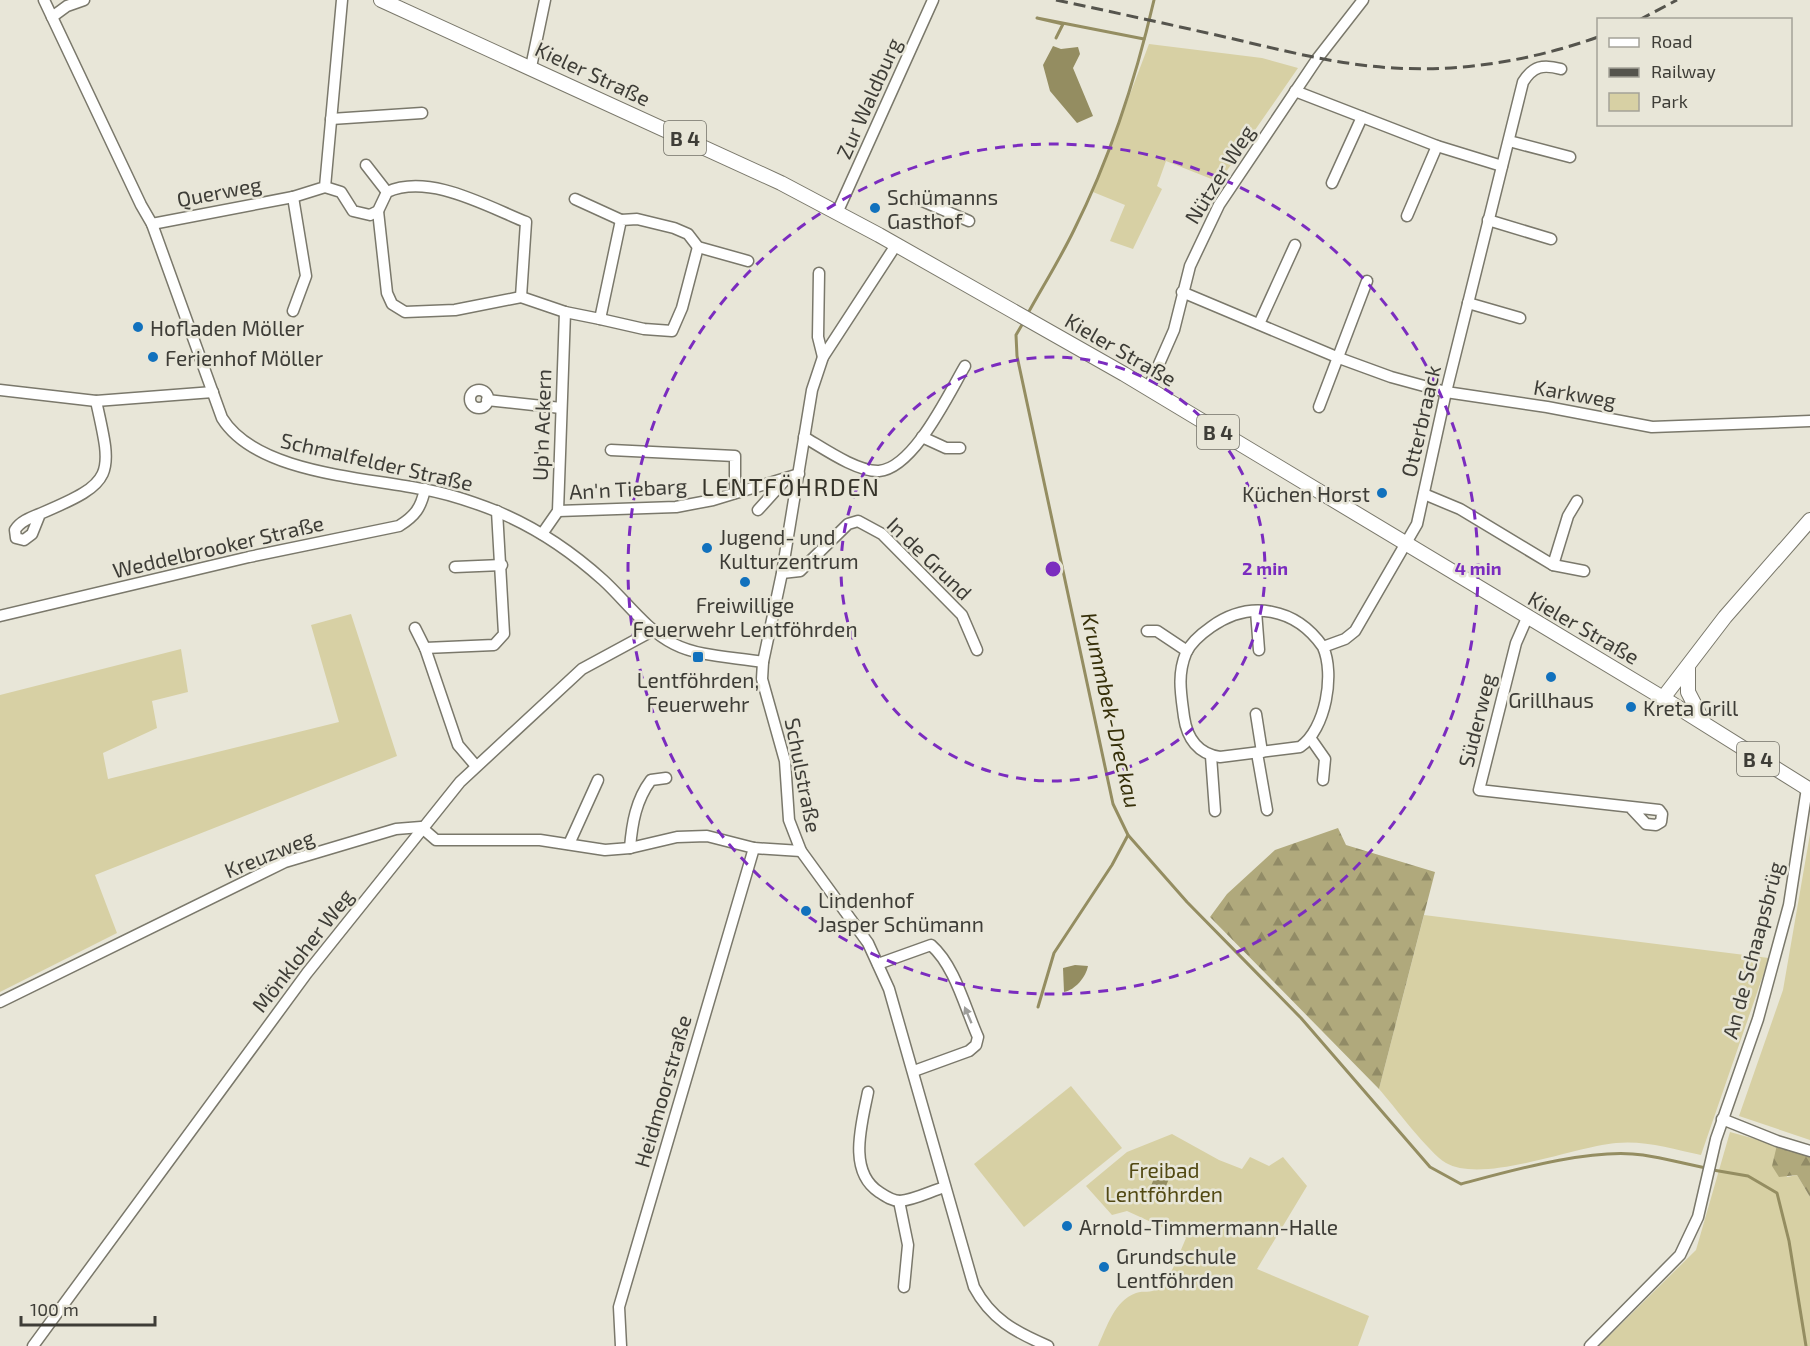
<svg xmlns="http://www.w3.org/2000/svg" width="1810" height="1346" font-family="'Exo 2',sans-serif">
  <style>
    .green { fill: #d7d0a4 }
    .forest { fill: url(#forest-firs) }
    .water { fill: #948d61 }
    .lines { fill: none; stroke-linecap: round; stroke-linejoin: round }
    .stream { stroke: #948d61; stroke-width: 3 }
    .minor-casing { stroke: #7a786b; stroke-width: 13 }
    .major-casing { stroke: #7a786b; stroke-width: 16 }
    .minor { stroke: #fff; stroke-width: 10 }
    .major { stroke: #fff; stroke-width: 14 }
    .rail { stroke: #55544d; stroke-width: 3; stroke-dasharray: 12 6; stroke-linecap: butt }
    .oneway { fill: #9e9e9b }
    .ring { fill: none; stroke: #7b2cbf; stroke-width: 3; stroke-dasharray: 10 8 }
    .poi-dot { fill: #1171bd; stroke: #e8e6d8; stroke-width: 2 }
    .labels { text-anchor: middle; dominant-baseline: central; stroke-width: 5; stroke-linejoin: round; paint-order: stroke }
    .shield { fill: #e8e6d8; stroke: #717067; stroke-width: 1.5 }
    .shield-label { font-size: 20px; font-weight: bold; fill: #3e3d37 }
    .street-label { font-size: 21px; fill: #3e3d37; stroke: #e8e6d8 }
    .poi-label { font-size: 21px; fill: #3e3d37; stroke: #e8e6d8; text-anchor: start }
    .park-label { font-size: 21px; fill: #524913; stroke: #e8e6d8 }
    .water-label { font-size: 22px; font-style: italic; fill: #36300a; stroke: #e8e6d8 }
    .quarter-label { font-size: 24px; letter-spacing: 1.5px; fill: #353329; stroke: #e8e6d8 }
    .centre { fill: #7b2cbf; stroke: #e8e6d8; stroke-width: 3 }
    .ring-label { font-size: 18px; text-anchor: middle; font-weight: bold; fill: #7b2cbf; stroke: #e8e6d8; stroke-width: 5; stroke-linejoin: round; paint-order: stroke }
  </style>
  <defs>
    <pattern id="forest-firs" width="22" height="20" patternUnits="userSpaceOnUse" patternTransform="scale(1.5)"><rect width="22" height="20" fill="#b0a97c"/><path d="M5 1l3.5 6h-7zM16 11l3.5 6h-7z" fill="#918b66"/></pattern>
  </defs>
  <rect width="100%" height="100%" fill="#e8e6d8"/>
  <g class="green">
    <polygon points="1149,44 1262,58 1298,68 1219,182 1166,161 1157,186 1162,189 1133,249 1110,241 1125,205 1093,192"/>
    <polygon points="351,614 397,756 95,875 117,933 0,992 0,695 181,649 188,692 152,701 157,728 103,753 108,779 339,722 311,625"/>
    <polygon points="1810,834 1810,1140 1739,1116 1783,990"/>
    <path d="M1424,915L1769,958L1701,1155C1673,1149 1644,1140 1616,1143C1573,1147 1483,1184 1446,1163C1429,1153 1394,1106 1379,1089Z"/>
    <polygon points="1071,1086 1122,1148 1024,1227 974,1164"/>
    <polygon points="1730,1132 1777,1145 1787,1177 1797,1175 1810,1197 1810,1346 1599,1346 1696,1250"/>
    <path d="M1172,1134L1219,1160L1242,1169L1250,1157L1269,1166L1283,1157L1307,1186L1257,1269L1369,1316L1358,1346H1098C1107,1327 1114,1301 1136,1293C1144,1290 1150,1294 1158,1288C1172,1277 1179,1254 1186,1238L1127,1211L1112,1215L1086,1186L1127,1152Z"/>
  </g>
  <g class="forest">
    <polygon points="1338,828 1346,845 1435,872 1379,1089 1210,917 1227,894 1275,850"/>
    <polygon points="1777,1145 1810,1156 1810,1197 1797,1175 1779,1177 1772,1166"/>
  </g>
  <g class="water">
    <polygon points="1053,46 1061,49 1078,47 1080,54 1073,68 1093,116 1077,123 1050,91 1043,65"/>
    <path d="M1075,965L1088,966C1086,977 1075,990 1064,992L1063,968Z"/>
    <polygon points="1160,1164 1173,1169 1161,1198 1148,1193"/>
  </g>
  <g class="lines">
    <g class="stream">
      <polyline points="1056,38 1063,24 1037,18 1144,39"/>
      <path d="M1027,315C1043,286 1060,259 1074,230C1110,158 1136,78 1154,0"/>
      <path d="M1023,323L1016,335L1017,356L1113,804L1128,835L1187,902L1301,1018L1430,1167L1461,1184C1510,1171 1593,1147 1643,1155C1664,1158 1685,1164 1706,1168"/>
      <polyline points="1038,1007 1054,953 1112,865 1128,835"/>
      <polyline points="1713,1170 1748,1176 1777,1193 1789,1241 1806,1346"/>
    </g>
    <g class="minor-casing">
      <g id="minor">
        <path d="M44,0L141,205L152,224L222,418C256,473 362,477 422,489C447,493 473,502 496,511C535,527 572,552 603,580C626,601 646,630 674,644C699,657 735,657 763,662"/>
        <polyline points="52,17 67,6 84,0"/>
        <polyline points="531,67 545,0"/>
        <polyline points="1295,91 1437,146 1502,166"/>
        <polyline points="331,119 422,113"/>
        <polyline points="1509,141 1570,157"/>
        <polyline points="366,165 387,192"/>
        <polyline points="1332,183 1362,117"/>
        <path d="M325,187L341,192L353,211L370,215L378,211L387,192C429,173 486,206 526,222L521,297"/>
        <polyline points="575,199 621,220"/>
        <polyline points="920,200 969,221"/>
        <polyline points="378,211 387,293 392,304 405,312 455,310 521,297 565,312 600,319 621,220 637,219 674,228 688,234 698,247 748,261"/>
        <polyline points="837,213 933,0"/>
        <polyline points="1407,216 1437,146"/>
        <polyline points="1488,220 1551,239"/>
        <polyline points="152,224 293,197 325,187 342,0"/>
        <path d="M896,245L823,357L812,390L782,573L763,662L762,679L785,761L789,820L801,851L868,943L889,989L974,1287C991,1319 1015,1332 1048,1346"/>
        <polyline points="819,273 818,337 823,357"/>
        <polyline points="1182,292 1339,358 1391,377 1446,392 1547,407 1652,427 1810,421"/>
        <polyline points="1468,303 1520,318"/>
        <polyline points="293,311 306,276 293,197"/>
        <polyline points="600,319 644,329 672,331 682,308 698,247"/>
        <polyline points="1259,324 1295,245"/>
        <polyline points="1148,389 1174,330 1190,266 1219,205 1317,59 1363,0"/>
        <polyline points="0,390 96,401 213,392"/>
        <circle cx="479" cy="399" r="9"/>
        <polyline points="487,400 561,408"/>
        <polyline points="1319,407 1367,281"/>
        <path d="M804,437C823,448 857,472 879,471C914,468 949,393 965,366"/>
        <polyline points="922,437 946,448 960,448"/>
        <polyline points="611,450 735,456 735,493"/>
        <polyline points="1424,494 1460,509 1553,565 1584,571"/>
        <polyline points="758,510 786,479"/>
        <polyline points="558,511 676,507 713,500 799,474"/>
        <path d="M40,514L32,534L24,540L16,538L15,530C20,521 32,517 42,513C115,482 113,476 96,401"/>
        <polyline points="542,534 558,511 565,312"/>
        <polyline points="1553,565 1568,516 1577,501"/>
        <polyline points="455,567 502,565"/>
        <polyline points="782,573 800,571 848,524 858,521 882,534 962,615 977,650"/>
        <polyline points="1256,611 1259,650"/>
        <path d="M0,616L249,557L399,526C415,516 421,508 425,489"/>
        <polyline points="1527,618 1516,643 1479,790 1659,810 1662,814 1661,822 1656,825 1646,824 1630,807"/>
        <polyline points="415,628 425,648"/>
        <polyline points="1147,631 1157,631 1187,651"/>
        <path d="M1323,647C1335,674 1326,729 1300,747L1220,757C1198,754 1187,738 1184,717C1181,694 1177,675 1186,653C1191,642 1201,634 1211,627C1250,599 1296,608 1323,647L1345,639L1355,631L1417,524L1446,392L1523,82C1533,66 1543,64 1561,69"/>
        <polyline points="1256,714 1262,752"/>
        <polyline points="1311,739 1325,759 1323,780"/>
        <polyline points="1257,753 1267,810"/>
        <polyline points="1211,756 1215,811"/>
        <polyline points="476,766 458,745 425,648 494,645 504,634 497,511"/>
        <polyline points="569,844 598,780"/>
        <path d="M630,848C632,823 636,800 651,780L666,778"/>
        <path d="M878,964L931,945C955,966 965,1008 978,1037L976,1045L969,1051L914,1071"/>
        <polyline points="0,1002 285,862 396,829 421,827 436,840 540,840 605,850 630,848 677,837 707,836 754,848 801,851"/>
        <path d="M868,1092C862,1123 847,1171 879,1192C885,1196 892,1201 900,1201C914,1200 931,1191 945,1187"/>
        <polyline points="1722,1119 1777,1141 1810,1151"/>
        <polyline points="899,1201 908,1245 904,1287"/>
        <polyline points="33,1346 307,973 460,782 582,669 654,630"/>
        <polyline points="621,1346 619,1307 754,848"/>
        <polyline points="1590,1346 1680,1255 1698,1217 1716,1139 1758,1019 1789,905 1807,788"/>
      </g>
    </g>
    <g class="major-casing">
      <g id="major">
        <polyline points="381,0 781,183 879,235 1124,374 1663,698 1810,790"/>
        <polyline points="1688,667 1688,692 1703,721"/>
        <polyline points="1663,698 1725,617 1810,520"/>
      </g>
    </g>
    <use href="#minor" class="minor"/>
    <use href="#major" class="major"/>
    <g class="rail">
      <path d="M1056,0C1117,13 1177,26 1238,40C1289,52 1341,65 1394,68C1464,72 1533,60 1598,37"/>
      <polyline points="1639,20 1677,0"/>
    </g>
  </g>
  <defs><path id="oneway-solid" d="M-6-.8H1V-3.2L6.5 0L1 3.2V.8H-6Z" transform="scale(1.5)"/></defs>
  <use class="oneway" href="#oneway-solid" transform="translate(968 1015) rotate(-113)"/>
  <g class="ring">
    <circle cx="1053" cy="569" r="212"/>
    <circle cx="1053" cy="569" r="425"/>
  </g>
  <g class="poi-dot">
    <circle cx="875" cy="208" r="6"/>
    <circle cx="138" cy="327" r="6"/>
    <circle cx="153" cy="357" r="6"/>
    <circle cx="1382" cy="493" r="6"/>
    <circle cx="707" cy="548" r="6"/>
    <circle cx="745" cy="582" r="6"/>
    <rect x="692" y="651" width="12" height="12" rx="3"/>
    <circle cx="1551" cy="677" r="6"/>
    <circle cx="1631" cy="707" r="6"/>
    <circle cx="806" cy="911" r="6"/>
    <circle cx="1067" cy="1226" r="6"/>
    <circle cx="1104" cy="1267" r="6"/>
  </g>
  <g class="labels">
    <g class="shield">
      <rect x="664" y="121" width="42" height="34" rx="4.5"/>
      <rect x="1197" y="415" width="42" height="34" rx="4.5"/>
      <rect x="1737" y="742" width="42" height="34" rx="4.5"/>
    </g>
    <g class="shield-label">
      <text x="685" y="138">B 4</text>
      <text x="1218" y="432">B 4</text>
      <text x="1758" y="759">B 4</text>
    </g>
    <g class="street-label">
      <text transform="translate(593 73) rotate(25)">Kieler Straße</text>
      <text transform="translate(868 98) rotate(-66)">Zur Waldburg</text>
      <text transform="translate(1219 174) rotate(-58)">Nützer Weg</text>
      <text transform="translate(219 191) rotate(-11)">Querweg</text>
      <text transform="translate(1121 349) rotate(30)">Kieler Straße</text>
      <text transform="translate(1575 393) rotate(10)">Karkweg</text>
      <text transform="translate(1420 421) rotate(-77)">Otterbraack</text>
      <text transform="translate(541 425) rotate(-88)">Up'n Ackern</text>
      <text transform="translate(377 461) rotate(13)">Schmalfelder Straße</text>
      <text transform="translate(628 488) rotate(-3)">An'n Tiebarg</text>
      <text transform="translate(218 546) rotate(-13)">Weddelbrooker Straße</text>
      <text transform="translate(930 558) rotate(44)">In de Grund</text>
      <text transform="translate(1584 627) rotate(30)">Kieler Straße</text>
      <text transform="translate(1476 720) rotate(-76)">Süderweg</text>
      <text transform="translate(804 775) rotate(79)">Schulstraße</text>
      <text transform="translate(269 853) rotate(-22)">Kreuzweg</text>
      <text transform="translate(302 950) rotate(-52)">Mönkloher Weg</text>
      <text transform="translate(1752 950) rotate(-75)">An de Schaapsbrüg</text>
      <text transform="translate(662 1091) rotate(-74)">Heidmoorstraße</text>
    </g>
    <g class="poi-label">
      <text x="887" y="196">Schümanns<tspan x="887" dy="24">Gasthof</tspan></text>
      <text x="150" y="327">Hofladen Möller</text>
      <text x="165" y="357">Ferienhof Möller</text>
      <text x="1370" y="493" text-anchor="end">Küchen Horst</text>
      <text x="719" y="536">Jugend- und<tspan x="719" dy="24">Kulturzentrum</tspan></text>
      <text x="745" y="604" text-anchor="middle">Freiwillige<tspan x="745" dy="24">Feuerwehr Lentföhrden</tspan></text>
      <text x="698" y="679" text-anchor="middle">Lentföhrden,<tspan x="698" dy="24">Feuerwehr</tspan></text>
      <text x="1551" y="699" text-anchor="middle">Grillhaus</text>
      <text x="1643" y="707">Kreta Grill</text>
      <text x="818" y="899">Lindenhof<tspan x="818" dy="24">Jasper Schümann</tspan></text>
      <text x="1079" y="1226">Arnold-Timmermann-Halle</text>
      <text x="1116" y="1255">Grundschule<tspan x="1116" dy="24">Lentföhrden</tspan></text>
    </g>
    <g class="park-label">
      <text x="1164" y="1169">Freibad<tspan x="1164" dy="24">Lentföhrden</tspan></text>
    </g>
    <g class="water-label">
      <text transform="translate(1112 710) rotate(77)">Krummbek-Dreckau</text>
    </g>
    <g class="quarter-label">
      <text x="791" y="486">LENTFÖHRDEN</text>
    </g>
  </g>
  <circle cx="1053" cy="569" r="9" class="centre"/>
  <g class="ring-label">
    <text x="1265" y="575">2 min</text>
    <text x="1478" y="575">4 min</text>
  </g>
  <rect x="1597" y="18" width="195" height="108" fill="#e8e6d8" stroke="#a4a298" stroke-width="1.5"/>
  <rect x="1609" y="38" width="30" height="9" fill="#ffffff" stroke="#a4a298" stroke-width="1.5"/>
  <text x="1651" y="48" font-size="18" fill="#3e3d37">Road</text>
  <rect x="1609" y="68" width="30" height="9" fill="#55544d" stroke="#a4a298" stroke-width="1.5"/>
  <text x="1651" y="78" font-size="18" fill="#3e3d37">Railway</text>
  <rect x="1609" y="93" width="30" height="18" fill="#d7d0a4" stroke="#a4a298" stroke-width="1.5"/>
  <text x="1651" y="108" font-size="18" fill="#3e3d37">Park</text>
  <path d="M21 1316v9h134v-9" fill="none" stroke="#3e3d37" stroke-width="3"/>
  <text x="30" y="1316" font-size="18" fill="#3e3d37" stroke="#e8e6d8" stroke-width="4.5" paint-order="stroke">100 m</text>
</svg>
